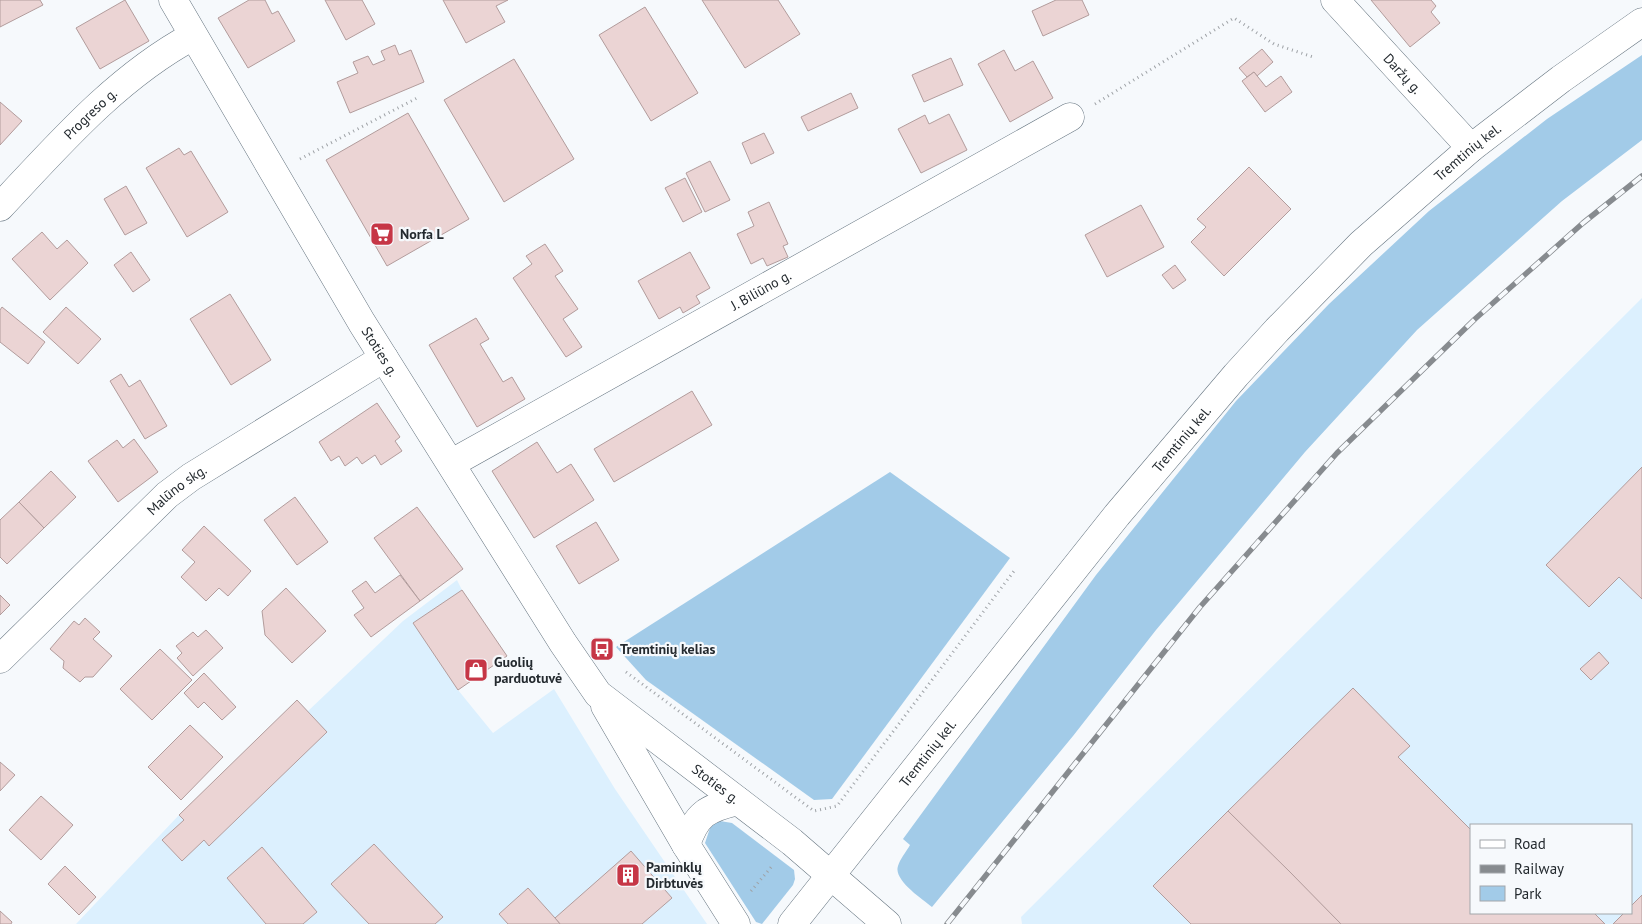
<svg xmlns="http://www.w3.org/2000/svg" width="1642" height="924" font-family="'PT Sans',sans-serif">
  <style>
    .built { fill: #dcf0fe; fill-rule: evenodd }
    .green { fill: #a2cbe8 }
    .building { fill: #ebd4d4; stroke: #b29c9c }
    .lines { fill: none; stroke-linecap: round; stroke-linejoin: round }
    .minor-casing { stroke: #667580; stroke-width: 29 }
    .path { stroke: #9ea2a6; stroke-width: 3; stroke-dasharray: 1 4; stroke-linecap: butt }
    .minor { stroke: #fff; stroke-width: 28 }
    .rail-casing { stroke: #878b8f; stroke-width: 5.5 }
    .rail { stroke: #f6f9fc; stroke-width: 4; stroke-dasharray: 11; stroke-linecap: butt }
    .labels { text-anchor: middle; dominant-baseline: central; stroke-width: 4.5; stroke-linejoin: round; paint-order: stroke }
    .street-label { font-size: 14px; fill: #242a2f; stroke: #f6f9fc }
    .poi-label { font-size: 14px; font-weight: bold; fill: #242a2f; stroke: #f6f9fc; text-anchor: start }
  </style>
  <rect width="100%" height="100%" fill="#f6f9fc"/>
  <g class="built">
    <path d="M1642,298V924H1022L1021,917ZM1471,825H1631V913H1471Z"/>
    <polygon points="457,580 462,590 413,623 458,690 493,733 554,689 615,789 707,924 76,924 179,815 297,700 308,711 403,621"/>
  </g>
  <g class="green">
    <path d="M1642,55V140L1562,201L1417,330L1305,452L1156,630L1073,736L932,907C922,899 893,880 898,866C900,859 906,852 910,845L903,839L1096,575L1236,401L1329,304L1429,211L1547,119Z"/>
    <polygon points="890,472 1010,558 832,799 814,800 646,680 616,647"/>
    <polygon points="720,821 732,823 794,870 795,879 793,885 762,924 756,922 705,843 711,825"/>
  </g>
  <g class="building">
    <polygon points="0,0 40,0 43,5 0,27"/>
    <polygon points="125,0 149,41 100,69 76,28"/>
    <polygon points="249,0 265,0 272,14 278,11 295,41 248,68 218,18"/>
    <polygon points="325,0 362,0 375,24 346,40"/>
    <polygon points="443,0 508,0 496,6 505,22 466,43"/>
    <polygon points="702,0 778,0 800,34 745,68"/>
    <polygon points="1056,0 1082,0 1089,15 1043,36 1032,11"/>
    <polygon points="1371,0 1431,0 1436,6 1431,12 1440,23 1410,47"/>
    <polygon points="645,7 698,93 651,121 599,35"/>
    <polygon points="395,45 399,55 411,50 424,82 350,113 337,82 358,73 353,62 368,56 373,65 385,60 381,51"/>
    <polygon points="1262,49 1273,62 1257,76 1254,72 1247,77 1239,68"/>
    <polygon points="1004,50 1015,71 1033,61 1053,98 1010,122 978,64"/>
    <polygon points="951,58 963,85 924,102 912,75"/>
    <polygon points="514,59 574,159 504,202 444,100"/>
    <polygon points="1254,72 1266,87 1281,76 1292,92 1265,112 1242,81"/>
    <polygon points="851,93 858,108 808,131 801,117"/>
    <polygon points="0,102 22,121 0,145"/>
    <polygon points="408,113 469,219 387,266 326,160"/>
    <polygon points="949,114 967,150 921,173 898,129 925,115 929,124"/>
    <polygon points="764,133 774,153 751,164 742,143"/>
    <polygon points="179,148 184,155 191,151 228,212 187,237 146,168"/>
    <polygon points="710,161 730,200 705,212 686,173"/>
    <polygon points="1249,167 1291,209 1224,276 1191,242 1206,227 1197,219"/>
    <polygon points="685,178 702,212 683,222 665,188"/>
    <polygon points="126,186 147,223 125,235 104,199"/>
    <polygon points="769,202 788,244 783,246 788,257 767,266 763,258 751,264 737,234 754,226 748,212"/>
    <polygon points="1141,205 1164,247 1107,277 1085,235"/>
    <polygon points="42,232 57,249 67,240 88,263 50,300 12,259"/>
    <polygon points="545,244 563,271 555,276 578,309 563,319 582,347 566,357 513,278 532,264 526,256"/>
    <polygon points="131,252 150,280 133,292 114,265"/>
    <polygon points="690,252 710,288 696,296 700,303 683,313 680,307 659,319 638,281"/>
    <polygon points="1175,265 1186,280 1173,289 1162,275"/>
    <polygon points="230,294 271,360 231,385 190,319"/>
    <polygon points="2,307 45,342 28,364 0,342 0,310"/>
    <polygon points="66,307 101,339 78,364 43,332"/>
    <polygon points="476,318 489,339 480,344 503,382 512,377 525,399 477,427 429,345"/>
    <polygon points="121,374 129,387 140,380 167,426 145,439 110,381"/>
    <polygon points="692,391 712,425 614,482 594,449"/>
    <polygon points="377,403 400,437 395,441 402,451 381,465 375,455 362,464 357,457 345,466 339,456 331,461 319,442"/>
    <polygon points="134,439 158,472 118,502 88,461 117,440 123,448"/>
    <polygon points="537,442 557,473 571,464 594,500 534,538 492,471"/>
    <polygon points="1642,467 1642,599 1619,577 1589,607 1546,565"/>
    <polygon points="51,471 76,497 44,528 19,502"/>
    <polygon points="295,497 328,542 297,565 264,520"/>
    <polygon points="19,502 44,528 7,564 0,557 0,520"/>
    <polygon points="417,507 463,569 420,601 374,538"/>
    <polygon points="596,522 619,560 579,584 556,546"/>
    <polygon points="204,526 251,571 228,596 219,588 206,601 181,577 195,562 182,550"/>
    <polygon points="400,575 420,601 371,637 354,615 364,608 352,591 366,581 375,593"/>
    <polygon points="286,588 326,631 292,663 265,635 262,611"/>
    <polygon points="462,590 507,656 458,690 413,623"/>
    <polygon points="0,595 10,605 0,615"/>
    <polygon points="85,618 100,632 93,639 112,656 93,677 85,677 80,682 63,668 64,661 50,649 74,621 79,625"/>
    <polygon points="206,630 223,648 193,676 177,658 182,653 176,646 193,632 198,637"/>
    <polygon points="160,649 192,680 152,720 120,689"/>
    <polygon points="1599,652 1609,663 1591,680 1580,669"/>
    <polygon points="204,673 236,707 222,720 204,702 198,708 184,693"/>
    <polygon points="1353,688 1410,746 1398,757 1471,830 1471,913 1594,913 1605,924 1341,924 1228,811"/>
    <polygon points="297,700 327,732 209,846 204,840 182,861 162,840 184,820 179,815"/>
    <polygon points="190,725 223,757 181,800 148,767"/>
    <polygon points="0,762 15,775 0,791"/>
    <polygon points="41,796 73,825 41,860 9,830"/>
    <polygon points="1228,811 1290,872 1341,924 1191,924 1153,886"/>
    <polygon points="374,844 443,917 435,924 369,924 331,884"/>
    <polygon points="262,847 317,912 303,924 266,924 227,878"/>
    <polygon points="631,851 672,898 642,924 560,924 555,918"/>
    <polygon points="65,866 96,897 79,915 48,884"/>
    <polygon points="528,888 555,918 560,924 508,924 499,914"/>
    <polygon points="1642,895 1642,924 1613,924 1624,913 1631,913 1631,906"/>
    <polygon points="0,911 12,922 11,924 0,924"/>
  </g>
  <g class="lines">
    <g class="minor-casing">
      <g id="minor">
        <path id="s1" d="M173,0L362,323L563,643L598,694L792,842L887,924"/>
        <path id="s2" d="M1335,0L1471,148"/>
        <path id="s3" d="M0,207C59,144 117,77 193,36"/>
        <path id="s4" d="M452,463L1070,117"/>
        <path id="s5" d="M0,659L167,495L191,477L384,358"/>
        <polyline points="605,706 686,845 736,924"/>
        <path d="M686,845C696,814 707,808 738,801"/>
        <path id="s6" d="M792,924L1117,515L1236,375L1277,330L1361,244L1471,148L1561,79L1642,22"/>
      </g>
    </g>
    <g class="path">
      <polyline points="1095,104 1234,18 1274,44 1313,57"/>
      <polyline points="300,159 419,97"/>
      <polyline points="626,672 814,811 837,806 1014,571"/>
      <polyline points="751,891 773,865"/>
    </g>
    <use href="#minor" class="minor"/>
    <g class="rail-casing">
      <polyline id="rail" points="947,924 1200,607 1337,453 1475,319 1583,223 1642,176"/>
    </g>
    <use href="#rail" class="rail"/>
  </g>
  <defs>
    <g id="supermarket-square" transform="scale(1.25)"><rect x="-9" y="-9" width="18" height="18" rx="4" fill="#c63646" stroke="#f6f9fc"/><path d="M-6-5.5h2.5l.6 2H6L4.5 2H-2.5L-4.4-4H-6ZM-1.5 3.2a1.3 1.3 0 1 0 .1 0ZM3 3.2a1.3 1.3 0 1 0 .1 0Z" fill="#fff"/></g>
    <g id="bus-square" transform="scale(1.25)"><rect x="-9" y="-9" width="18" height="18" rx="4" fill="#c63646" stroke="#f6f9fc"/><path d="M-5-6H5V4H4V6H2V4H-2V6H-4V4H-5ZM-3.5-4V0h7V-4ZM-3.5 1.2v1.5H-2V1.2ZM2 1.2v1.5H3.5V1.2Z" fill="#fff"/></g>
    <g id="shop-square" transform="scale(1.25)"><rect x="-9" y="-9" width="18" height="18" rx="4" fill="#c63646" stroke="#f6f9fc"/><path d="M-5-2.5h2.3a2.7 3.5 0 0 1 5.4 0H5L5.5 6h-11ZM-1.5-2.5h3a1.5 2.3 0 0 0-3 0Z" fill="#fff"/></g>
    <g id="building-square" transform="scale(1.25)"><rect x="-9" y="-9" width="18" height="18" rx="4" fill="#c63646" stroke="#f6f9fc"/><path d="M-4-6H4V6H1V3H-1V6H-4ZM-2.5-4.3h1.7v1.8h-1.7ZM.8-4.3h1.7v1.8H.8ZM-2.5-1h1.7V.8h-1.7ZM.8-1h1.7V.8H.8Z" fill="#fff"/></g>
  </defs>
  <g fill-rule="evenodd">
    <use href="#supermarket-square" x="382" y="234"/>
    <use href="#bus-square" x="602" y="649"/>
    <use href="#shop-square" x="476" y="670"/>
    <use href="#building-square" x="628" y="875"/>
  </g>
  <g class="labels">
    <g class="street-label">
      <text stroke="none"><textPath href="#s2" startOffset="100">Daržų g.</textPath></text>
      <text stroke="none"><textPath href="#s3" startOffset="130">Progreso g.</textPath></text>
      <text stroke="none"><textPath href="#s6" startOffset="1028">Tremtinių kel.</textPath></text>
      <text stroke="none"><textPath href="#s4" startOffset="354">J. Biliūno g.</textPath></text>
      <text stroke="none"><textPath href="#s1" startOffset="408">Stoties g.</textPath></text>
      <text stroke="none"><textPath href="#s6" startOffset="622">Tremtinių kel.</textPath></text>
      <text stroke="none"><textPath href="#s5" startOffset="245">Malūno skg.</textPath></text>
      <text stroke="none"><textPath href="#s6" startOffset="218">Tremtinių kel.</textPath></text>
      <text stroke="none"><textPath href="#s1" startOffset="962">Stoties g.</textPath></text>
    </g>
    <g class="poi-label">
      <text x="400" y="234">Norfa L</text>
      <text x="620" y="649">Tremtinių kelias</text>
      <text x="494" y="662">Guolių<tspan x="494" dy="16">parduotuvė</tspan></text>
      <text x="646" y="867">Paminklų<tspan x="646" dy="16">Dirbtuvės</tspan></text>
    </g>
  </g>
  <rect x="1470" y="824" width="162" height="90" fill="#f6f9fc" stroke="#a2a6aa"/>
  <rect x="1480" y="840" width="25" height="8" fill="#ffffff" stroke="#a2a6aa"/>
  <text x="1514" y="849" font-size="15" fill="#242a2f">Road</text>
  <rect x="1480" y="865" width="25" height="8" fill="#878b8f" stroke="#a2a6aa"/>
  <text x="1514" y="874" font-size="15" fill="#242a2f">Railway</text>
  <rect x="1480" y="886" width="25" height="15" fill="#a2cbe8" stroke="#a2a6aa"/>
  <text x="1514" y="899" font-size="15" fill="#242a2f">Park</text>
</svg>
